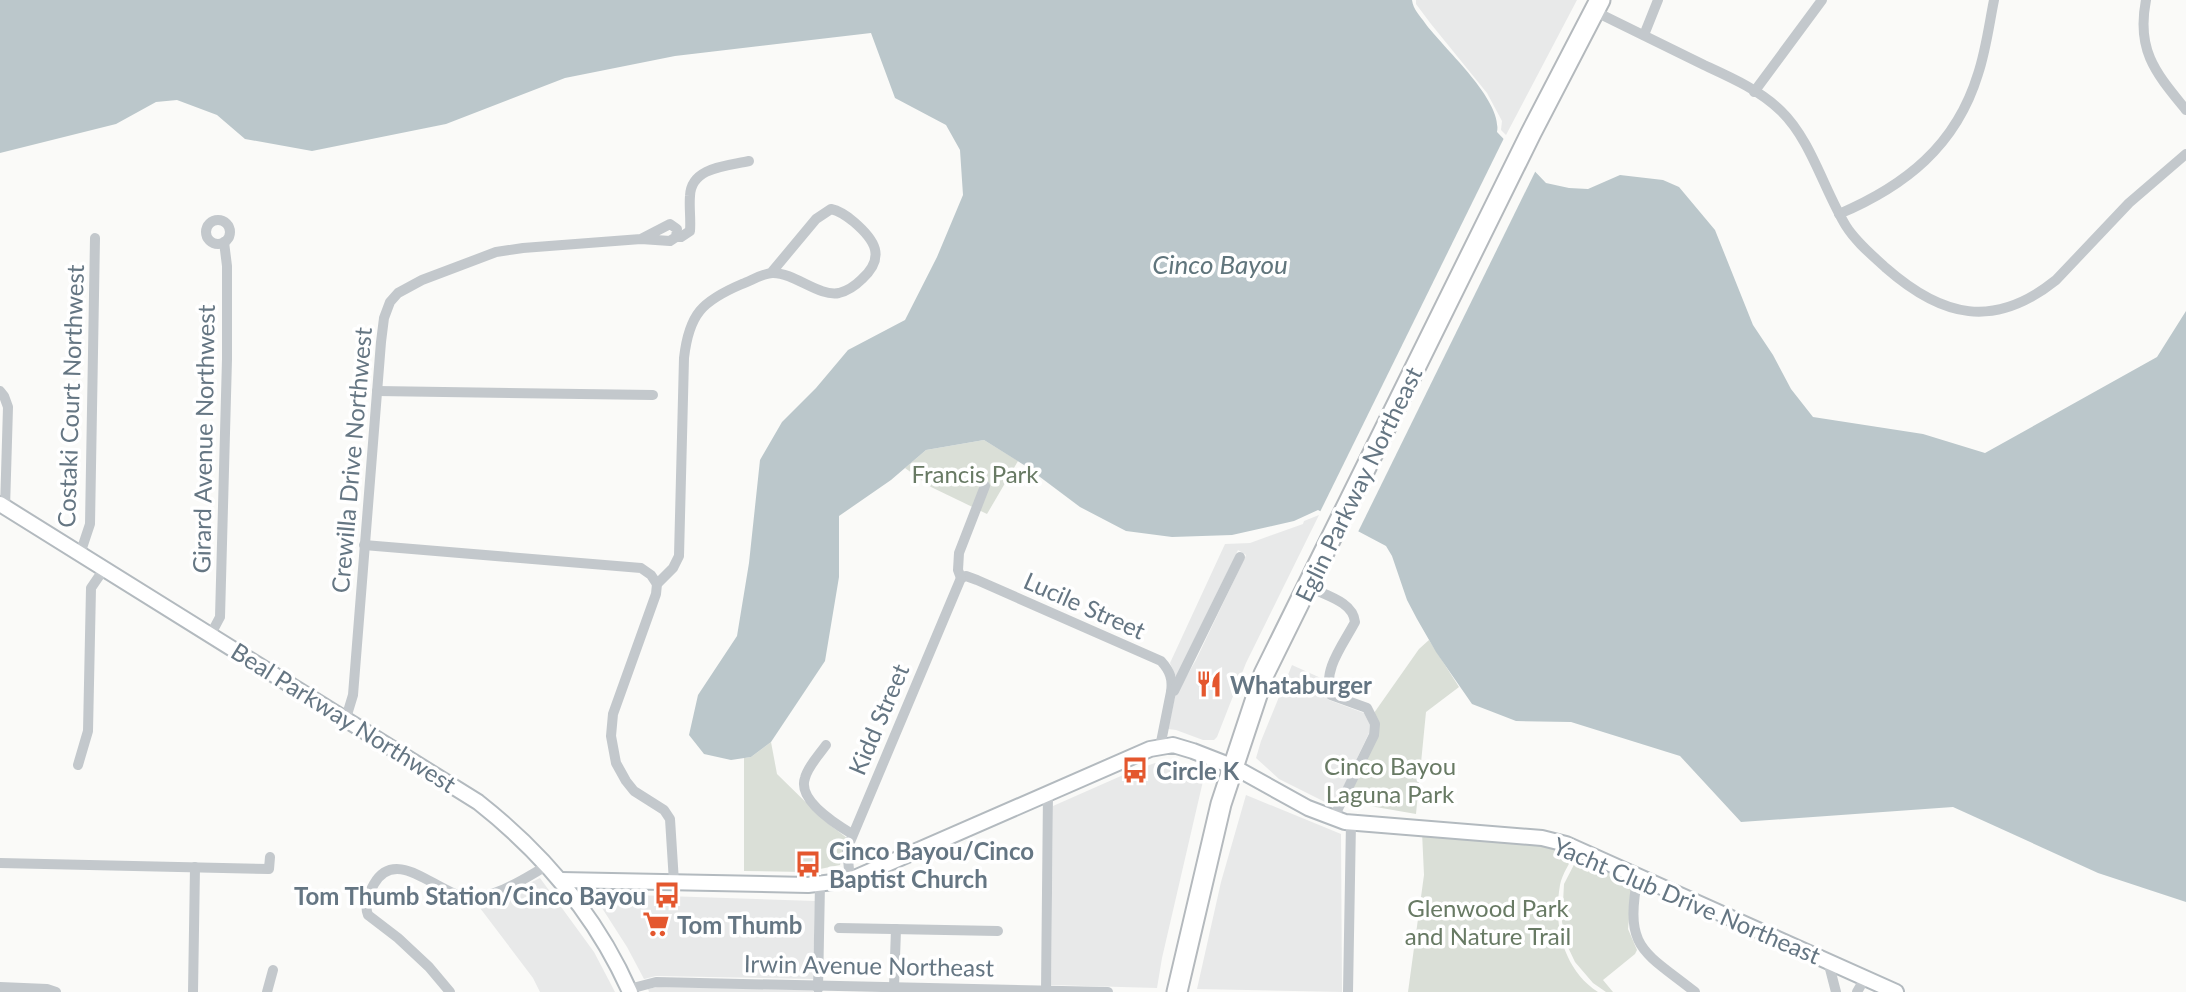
<svg xmlns="http://www.w3.org/2000/svg" width="2186" height="992" font-family="Lato,sans-serif">
  <style>
    .built { fill: #e8e9e9 }
    .green { fill: #dadfd7 }
    .water { fill: #bbc7cb }
    .pier { fill: #fafaf8 }
    .lines { fill: none; stroke-linecap: round; stroke-linejoin: round }
    .secondary-casing { stroke: #b3babf; stroke-width: 18 }
    .highway-casing { stroke: #b4b9bd; stroke-width: 23 }
    .street { stroke: #c3c8cc; stroke-width: 10 }
    .secondary { stroke: #fff; stroke-width: 14 }
    .highway { stroke: #fff; stroke-width: 19 }
    .labels { text-anchor: middle; dominant-baseline: central; stroke-width: 7; stroke-linejoin: round; paint-order: stroke }
    .street-label { font-size: 24px; fill: #657683; stroke: #fff }
    .park-label { font-size: 24px; fill: #687a64; stroke: #fff }
    .poi-label { font-size: 24px; font-weight: bold; fill: #657683; stroke: #fff; text-anchor: start }
    .water-label { font-size: 26px; font-style: italic; fill: #60757c; stroke: #fff }
  </style>
  <rect width="100%" height="100%" fill="#fafaf8"/>
  <g class="built">
    <polygon points="1416,0 1577,0 1506,135 1501,130 1502,121 1487,93 1431,24 1416,4"/>
    <polygon points="1319,515 1246,663 1217,737 1214,740 1203,740 1176,730 1168,729 1175,696 1196,660 1246,555 1238,550 1176,677 1170,663 1225,544 1250,543 1303,524 1304,521"/>
    <polygon points="1292,665 1323,679 1323,685 1329,700 1364,713 1370,725 1369,733 1335,805 1327,803 1279,779 1256,758 1261,741"/>
    <polygon points="1173,762 1194,768 1203,775 1203,781 1162,958 1157,988 1051,985 1053,806 1130,772 1155,763"/>
    <polygon points="1246,795 1341,834 1342,992 1197,989 1221,882"/>
    <polygon points="540,878 594,952 615,992 540,992 533,978 480,908"/>
    <polygon points="605,894 815,901 813,979 656,976 644,979 627,947 602,908 602,901"/>
    <polygon points="657,987 813,990 813,992 649,992 648,989"/>
  </g>
  <g class="green">
    <polygon points="984,440 1018,461 987,514 931,487 905,468 926,450"/>
    <polygon points="1429,640 1459,687 1426,712 1416,814 1347,802 1369,751 1374,713 1419,649"/>
    <polygon points="771,742 777,774 826,822 847,838 840,865 805,872 744,871 744,758 751,757"/>
    <path d="M1422,832L1522,839L1576,851C1571,861 1562,874 1560,885C1553,925 1563,969 1598,992H1408L1424,875Z"/>
    <polygon points="1579,855 1633,879 1628,929 1637,950 1635,954 1603,980 1613,992 1606,992 1593,983 1575,962 1566,943 1562,922 1564,884"/>
  </g>
  <path class="water" d="M0,0H1412C1413,9 1420,16 1425,23C1444,49 1503,100 1497,132L1546,183L1569,188L1588,189L1620,175L1663,180L1679,187L1715,230L1753,325L1773,355L1791,389L1813,417L1923,434L1985,453L2157,357L2186,311V902L2098,873L1953,807L1741,822L1680,756L1571,722L1516,721L1472,704L1436,652L1417,619L1407,600L1392,556L1386,546L1318,510L1294,521L1232,535L1172,537L1126,531L1080,507L1024,465L984,440L926,450L891,480L839,516V577L825,661L771,742L751,757L731,760L704,754L689,735L698,695L737,636L749,563L760,460L782,422L816,388L848,350L905,320L937,257L963,195L960,150L946,125L895,98L871,33L675,56L565,78L446,124L312,151L245,139L217,115L177,100L156,102L116,124L0,153Z"/>
  <polygon class="pier" points="1505,136 1537,168 1357,534 1319,514"/>
  <g class="lines">
    <g class="secondary-casing">
      <g id="secondary">
        <path d="M0,504L478,802C544,854 596,915 630,992"/>
        <polyline points="561,880 808,885 850,880 1150,749 1173,745 1193,751 1234,767 1308,808 1345,822 1542,838 1566,844 1896,992"/>
      </g>
    </g>
    <g class="highway-casing">
      <polyline id="highway" points="1177,992 1221,804 1264,674 1531,133 1600,0"/>
    </g>
    <g class="street">
      <path d="M2146,0C2136,51 2156,73 2186,110"/>
      <path d="M1594,11C1631,29 1667,47 1704,65C1730,77 1760,90 1781,111C1811,140 1824,190 1846,226C1856,242 1872,255 1886,268C1942,317 1994,330 2056,280L2129,203L2186,154"/>
      <polyline points="1644,35 1658,0"/>
      <polyline points="1754,92 1822,0"/>
      <path d="M1839,214C1905,186 1956,146 1978,74C1986,50 1989,25 1994,0"/>
      <circle cx="218" cy="232" r="12"/>
      <path d="M676,237H681L690,231C691,219 689,208 690,196C691,167 727,166 749,161"/>
      <polyline points="0,391 4,396 8,407 5,508"/>
      <polyline points="377,391 653,395"/>
      <polyline points="364,545 641,568 651,575 657,584"/>
      <polyline points="80,554 90,524 95,238"/>
      <path d="M961,578L966,576L977,580L1161,661C1170,671 1173,679 1171,692"/>
      <polyline points="961,578 958,570 959,553 985,486"/>
      <path d="M1307,586C1324,595 1353,601 1355,622C1343,645 1322,670 1331,695L1367,708L1375,724L1374,735L1333,819"/>
      <polyline points="211,634 220,617 227,359 227,266 224,242"/>
      <polyline points="346,718 353,695 381,342 384,318 390,302 398,293 422,280 496,252 523,248 641,239 670,224 677,229 676,237 670,241 641,239"/>
      <path d="M826,745C819,755 808,766 805,778C797,800 837,825 852,834"/>
      <polyline points="1160,747 1171,692 1174,691 1240,557"/>
      <polyline points="78,765 88,731 91,588 104,569"/>
      <polyline points="0,863 269,869 270,857"/>
      <path d="M1638,875C1624,949 1642,950 1695,992"/>
      <polyline points="850,880 847,849 961,578"/>
      <path d="M674,882L670,819L664,810L634,791L626,781L616,763L611,736L613,714L656,594L657,584L673,568L679,556L684,358C689,314 702,301 742,284C751,281 763,273 773,273C795,273 819,297 839,293C847,291 856,285 862,279C886,257 875,240 854,222C847,216 840,211 831,209L816,219L771,273"/>
      <polyline points="839,928 998,931"/>
      <polyline points="1828,961 1836,992"/>
      <polyline points="0,987 47,989 56,992"/>
      <polyline points="894,987 896,929"/>
      <polyline points="629,989 656,982 1108,992"/>
      <polyline points="818,989 820,884"/>
      <polyline points="1046,991 1048,793"/>
      <polyline points="193,992 195,867"/>
      <polyline points="267,992 273,970"/>
      <path d="M450,992L429,967L398,938L368,915C364,904 368,895 374,884C397,844 440,897 469,897C497,898 525,878 548,865"/>
      <polyline points="1348,992 1351,822"/>
      <polyline points="1857,992 1865,978"/>
    </g>
    <use href="#secondary" class="secondary"/>
    <use href="#highway" class="highway"/>
  </g>
  <defs>
    <g id="restaurant-bare" transform="scale(2.1)"><path d="M-5-6h1v4h1v-4h1v4h1v-4h1v5L-1.5 .5V6h-2V.5L-5-1ZM5-6V6H3V1.5H1.5Q1.5-4 5-6Z" fill="#e4572e" stroke="#fff" stroke-width="2.5" paint-order="stroke"/></g>
    <g id="bus-bare" transform="scale(2.1)"><path d="M-5-6H5V4H4V6H2V4H-2V6H-4V4H-5ZM-3.5-4V0h7V-4ZM-3.5 1.2v1.5H-2V1.2ZM2 1.2v1.5H3.5V1.2Z" fill="#e4572e" stroke="#fff" stroke-width="2.5" paint-order="stroke"/></g>
    <g id="supermarket-bare" transform="scale(2.1)"><path d="M-6-5.5h2.5l.6 2H6L4.5 2H-2.5L-4.4-4H-6ZM-1.5 3.2a1.3 1.3 0 1 0 .1 0ZM3 3.2a1.3 1.3 0 1 0 .1 0Z" fill="#e4572e" stroke="#fff" stroke-width="2.5" paint-order="stroke"/></g>
  </defs>
  <g fill-rule="evenodd">
    <use href="#restaurant-bare" x="1209" y="684"/>
    <use href="#bus-bare" x="1135" y="770"/>
    <use href="#bus-bare" x="808" y="864"/>
    <use href="#bus-bare" x="667" y="895"/>
    <use href="#supermarket-bare" x="656" y="924"/>
  </g>
  <g class="labels">
    <g class="street-label">
      <text transform="translate(70 396) rotate(-88)">Costaki Court Northwest</text>
      <text transform="translate(203 439) rotate(-89)">Girard Avenue Northwest</text>
      <text transform="translate(351 460) rotate(-85)">Crewilla Drive Northwest</text>
      <text transform="translate(1358 484) rotate(-64)">Eglin Parkway Northeast</text>
      <text transform="translate(1085 605) rotate(24)">Lucile Street</text>
      <text transform="translate(344 717) rotate(32)">Beal Parkway Northwest</text>
      <text transform="translate(878 719) rotate(-67)">Kidd Street</text>
      <text transform="translate(1687 900) rotate(23)">Yacht Club Drive Northeast</text>
      <text transform="translate(869 965) rotate(1)">Irwin Avenue Northeast</text>
    </g>
    <g class="park-label">
      <text x="975" y="473">Francis Park</text>
      <text x="1390" y="765">Cinco Bayou<tspan x="1390" dy="28">Laguna Park</tspan></text>
      <text x="1488" y="907">Glenwood Park<tspan x="1488" dy="28">and Nature Trail</tspan></text>
    </g>
    <g class="poi-label">
      <text x="1230" y="684">Whataburger</text>
      <text x="1156" y="770">Circle K</text>
      <text x="829" y="850">Cinco Bayou/Cinco<tspan x="829" dy="28">Baptist Church</tspan></text>
      <text x="646" y="895" text-anchor="end">Tom Thumb Station/Cinco Bayou</text>
      <text x="677" y="924">Tom Thumb</text>
    </g>
    <g class="water-label">
      <text x="1220" y="264">Cinco Bayou</text>
    </g>
  </g>
</svg>
